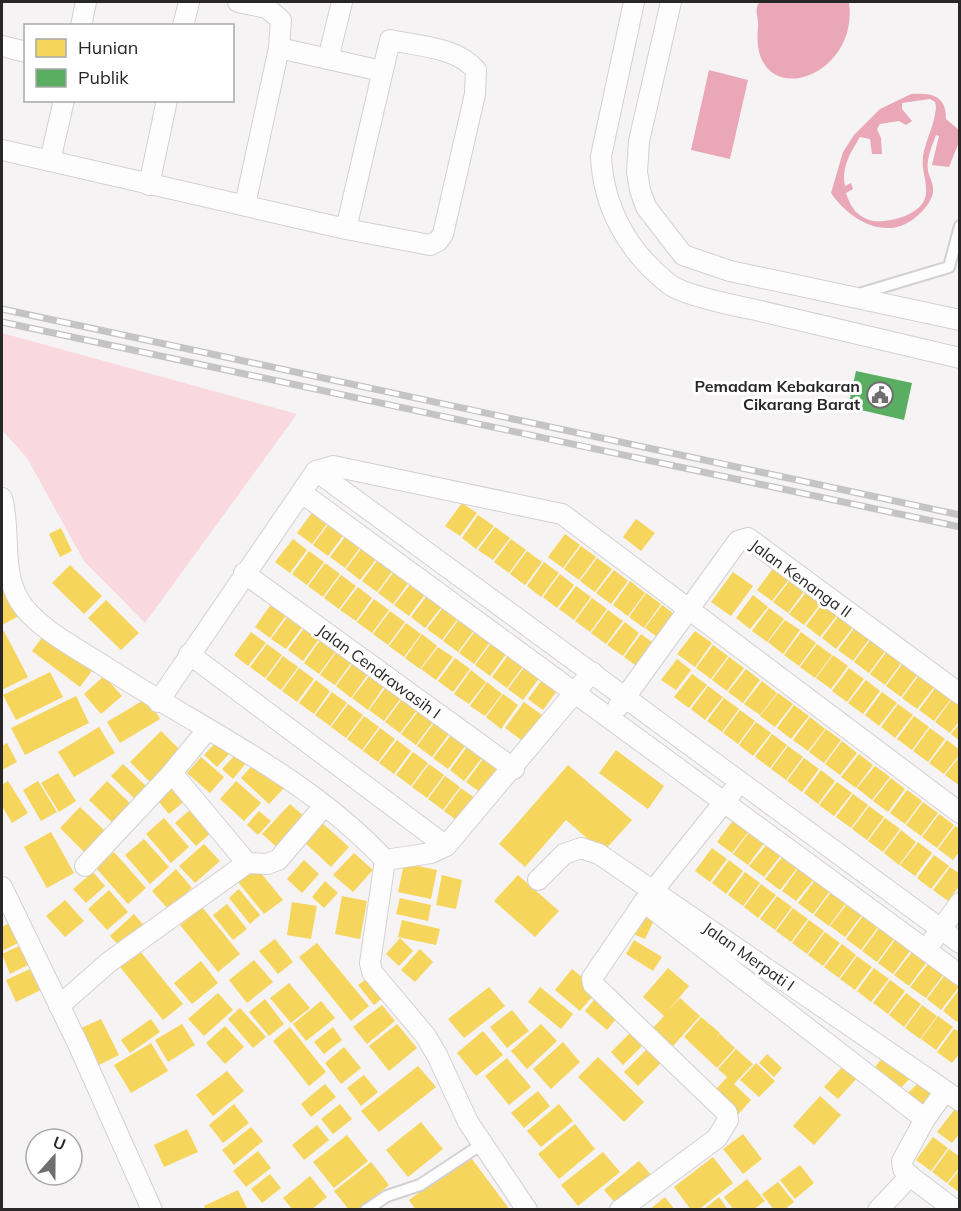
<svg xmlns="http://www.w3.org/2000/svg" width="961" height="1211" font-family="Mulish,sans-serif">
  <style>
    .green { fill: #f9d8df }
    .water { fill: #eaa7b8; fill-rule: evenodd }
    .homes { fill: #f6d55c }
    .public { fill: #5aae61 }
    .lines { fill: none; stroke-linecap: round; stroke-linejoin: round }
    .lane-casing { stroke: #d2d0d1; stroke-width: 14 }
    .street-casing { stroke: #d2d0d1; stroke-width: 22 }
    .lane { stroke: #fefdfd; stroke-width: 10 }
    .street { stroke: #fefdfd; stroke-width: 20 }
    .rail-casing { stroke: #c5c4c4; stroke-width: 7 }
    .rail { stroke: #fff; stroke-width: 4.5; stroke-dasharray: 14; stroke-linecap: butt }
    .labels { text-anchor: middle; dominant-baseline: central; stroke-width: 6; stroke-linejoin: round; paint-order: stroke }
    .poi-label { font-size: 16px; font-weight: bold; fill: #282627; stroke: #fff; text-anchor: end }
    .street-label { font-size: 16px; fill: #282627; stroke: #fff }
  </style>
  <rect width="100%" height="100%" fill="#f6f3f4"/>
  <polygon class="green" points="2,333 297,414 145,623 84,561 27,458 2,430"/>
  <g class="water">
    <path d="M760,2H849C860,81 749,114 758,27C759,18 753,9 760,2Z"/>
    <polygon points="709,70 748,80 730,159 691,150"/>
    <path d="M911,94C932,93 946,95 946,119L959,130V142L949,167L932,165L939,136L936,135C932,146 926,159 928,171C930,178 934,185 933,193C931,202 924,210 917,216C888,243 849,220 831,193L843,152L854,135L880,109ZM930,99L935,102L936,107C935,124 926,139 923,156C921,169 927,180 926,193C925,214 891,223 873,221C858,218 850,207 846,193L853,189L851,183L845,186C841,167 851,152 860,137L870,139L872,154H882L881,138L877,129L880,124L899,121L906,125L912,121L902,109V103Z"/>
  </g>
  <g class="homes">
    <polygon points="462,503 477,513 460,536 445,526"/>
    <polygon points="314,510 329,521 312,544 297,533"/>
    <polygon points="478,515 494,526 476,549 462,538"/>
    <polygon points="636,519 655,533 641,551 623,537"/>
    <polygon points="330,522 345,533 328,556 313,545"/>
    <polygon points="495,527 510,538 493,560 478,550"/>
    <polygon points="61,528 72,551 60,557 49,534"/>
    <polygon points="347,534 362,545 345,568 330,557"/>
    <polygon points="565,534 580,545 563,568 548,557"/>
    <polygon points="293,539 307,550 290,573 275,562"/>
    <polygon points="511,539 526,550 509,573 494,562"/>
    <polygon points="363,546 378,557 360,580 346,569"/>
    <polygon points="581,546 596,557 579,580 564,569"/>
    <polygon points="309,551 324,562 307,585 292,574"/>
    <polygon points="527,551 542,562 525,585 510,574"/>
    <polygon points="379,558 394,569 377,592 362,581"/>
    <polygon points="597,558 612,569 595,592 580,581"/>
    <polygon points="544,562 559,573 541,597 527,586"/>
    <polygon points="325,563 340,574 323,597 308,586"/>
    <polygon points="70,565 102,596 84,614 52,583"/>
    <polygon points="774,567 790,578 772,601 757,590"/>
    <polygon points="395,570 410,581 393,604 378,593"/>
    <polygon points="614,570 628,581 611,604 596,593"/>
    <polygon points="733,572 753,586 731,616 711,602"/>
    <polygon points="560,574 574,585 557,608 543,597"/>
    <polygon points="341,575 356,586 339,609 324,598"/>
    <polygon points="791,579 805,590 788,613 773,602"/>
    <polygon points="2,580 19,616 2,625"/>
    <polygon points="630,581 645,593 628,616 613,605"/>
    <polygon points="412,582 426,593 409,616 394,605"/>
    <polygon points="576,586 591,597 574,620 559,609"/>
    <polygon points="358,587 372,598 356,621 340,610"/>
    <polygon points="807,591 822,602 804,625 789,614"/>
    <polygon points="646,593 661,604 644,628 629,617"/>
    <polygon points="428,594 443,605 425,628 411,617"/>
    <polygon points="753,595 768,607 750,629 736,618"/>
    <polygon points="592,598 607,609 590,632 575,621"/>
    <polygon points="374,599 389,610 372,633 357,622"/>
    <polygon points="106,600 139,633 121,650 88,618"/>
    <polygon points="272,603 287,614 270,638 255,627"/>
    <polygon points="823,603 838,614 820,637 806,626"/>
    <polygon points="662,605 677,616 660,639 645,628"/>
    <polygon points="444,606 459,617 442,640 427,629"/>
    <polygon points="769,608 784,619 767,642 752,631"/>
    <polygon points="608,610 623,621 606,644 591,633"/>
    <polygon points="390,611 405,622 388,645 373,634"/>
    <polygon points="839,615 854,626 836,649 822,638"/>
    <polygon points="288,616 303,626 286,649 271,639"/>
    <polygon points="460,618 475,629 458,652 443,641"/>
    <polygon points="785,620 800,630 783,654 768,642"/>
    <polygon points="625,622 639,633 623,656 607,645"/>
    <polygon points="406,623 421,634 404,657 389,646"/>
    <polygon points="305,627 320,638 303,661 288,650"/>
    <polygon points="855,627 870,638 853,661 838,650"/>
    <polygon points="476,630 491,641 474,664 459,653"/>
    <polygon points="4,631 28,677 2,690 2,632"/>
    <polygon points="695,631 712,643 695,667 677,654"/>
    <polygon points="46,632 94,668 80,687 32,651"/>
    <polygon points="251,632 266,643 248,666 234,655"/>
    <polygon points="801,632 816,643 799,666 784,655"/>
    <polygon points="422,634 437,646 420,669 405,658"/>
    <polygon points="641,634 656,645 639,668 624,657"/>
    <polygon points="321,639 336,651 319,674 304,663"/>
    <polygon points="871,639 886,650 869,673 854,662"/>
    <polygon points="492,642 507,653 490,676 475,665"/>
    <polygon points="267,644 282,655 265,678 250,667"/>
    <polygon points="817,644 832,655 815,678 800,667"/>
    <polygon points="713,645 728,656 711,679 696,668"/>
    <polygon points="438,647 453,657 436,680 421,669"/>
    <polygon points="337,651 352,662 335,685 320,675"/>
    <polygon points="887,651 902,662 885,685 870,674"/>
    <polygon points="509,654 524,665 507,688 492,677"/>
    <polygon points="833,655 848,666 831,689 816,678"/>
    <polygon points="283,656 298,667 281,690 266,679"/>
    <polygon points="729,657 744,668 727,691 712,680"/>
    <polygon points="455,658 470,669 453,692 438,681"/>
    <polygon points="677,659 691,670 676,690 661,680"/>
    <polygon points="353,663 368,674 351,698 336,686"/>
    <polygon points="903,663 918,674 901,697 886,686"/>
    <polygon points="525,666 540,677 523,700 508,689"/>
    <polygon points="299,668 314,679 297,702 282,691"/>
    <polygon points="849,668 864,679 847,702 832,691"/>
    <polygon points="746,669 760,680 743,703 728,692"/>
    <polygon points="471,670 486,682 469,704 454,694"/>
    <polygon points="50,672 63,697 16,720 3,695"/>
    <polygon points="692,674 707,685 689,708 674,697"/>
    <polygon points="370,675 384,686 368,710 352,698"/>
    <polygon points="919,675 935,686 917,709 902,698"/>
    <polygon points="104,676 122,696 101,714 84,694"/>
    <polygon points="316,680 330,691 314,714 299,703"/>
    <polygon points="542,680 557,691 543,710 528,699"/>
    <polygon points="866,680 880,691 863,714 848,703"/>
    <polygon points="762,681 777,693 760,715 744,704"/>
    <polygon points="487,682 502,694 485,716 470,706"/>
    <polygon points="708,686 723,697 705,720 691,709"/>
    <polygon points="386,687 401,698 384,721 369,710"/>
    <polygon points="936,687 951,699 934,721 919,710"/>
    <polygon points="332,692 347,703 330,726 315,715"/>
    <polygon points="882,692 897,703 879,726 865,715"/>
    <polygon points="778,693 793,704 775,727 760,716"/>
    <polygon points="503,694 518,705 501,729 486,717"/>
    <polygon points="76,696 89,723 25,755 11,728"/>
    <polygon points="147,698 160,719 120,743 107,722"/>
    <polygon points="724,698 739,709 722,732 707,721"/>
    <polygon points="402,699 417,710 400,733 385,722"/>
    <polygon points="952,699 960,705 960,720 950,733 935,722"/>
    <polygon points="524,702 542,715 523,741 505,728"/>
    <polygon points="348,704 363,715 346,738 331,727"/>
    <polygon points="898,704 913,715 895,738 881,727"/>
    <polygon points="794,705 809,716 791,739 777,728"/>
    <polygon points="740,710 755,721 738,744 723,733"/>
    <polygon points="418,711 433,722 416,745 401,734"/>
    <polygon points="364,716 379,727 362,750 347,739"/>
    <polygon points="914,716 929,727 912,750 897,739"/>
    <polygon points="810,717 825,729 808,751 793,740"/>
    <polygon points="756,722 771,733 753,756 739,745"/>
    <polygon points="434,723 449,734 432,757 417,746"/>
    <polygon points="960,723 960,741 951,734"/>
    <polygon points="99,727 115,753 74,777 58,752"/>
    <polygon points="380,728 395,739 378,762 363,751"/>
    <polygon points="930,728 945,739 928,762 913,751"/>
    <polygon points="826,729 841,740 824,763 809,752"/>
    <polygon points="161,731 181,751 150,782 130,762"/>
    <polygon points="772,734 787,745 770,768 755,757"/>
    <polygon points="451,735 465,746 448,769 433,758"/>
    <polygon points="218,740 231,752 217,767 204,755"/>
    <polygon points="397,740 411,751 394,774 379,763"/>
    <polygon points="947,740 960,750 960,754 944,774 929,763"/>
    <polygon points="842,741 857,753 840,775 825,764"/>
    <polygon points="7,743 17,762 2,770 2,746"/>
    <polygon points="788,746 803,757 786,780 771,769"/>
    <polygon points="467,747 482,758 464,781 450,770"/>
    <polygon points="616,750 664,786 648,809 599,773"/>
    <polygon points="413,752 428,763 411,786 396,775"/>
    <polygon points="237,753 247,762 233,779 222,769"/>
    <polygon points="859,754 873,765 856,788 841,777"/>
    <polygon points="960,756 960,786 945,775"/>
    <polygon points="201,757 224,777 210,793 187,773"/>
    <polygon points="804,758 819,769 802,792 787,781"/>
    <polygon points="483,759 498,770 481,793 466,782"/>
    <polygon points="255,762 284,788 269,804 241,778"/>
    <polygon points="123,764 147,787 135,799 111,776"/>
    <polygon points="429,764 444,775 427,798 412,787"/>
    <polygon points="568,765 632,820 603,852 566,820 525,867 499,844"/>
    <polygon points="875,766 890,777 872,800 857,788"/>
    <polygon points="821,770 835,781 818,804 804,793"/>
    <polygon points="58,773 76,801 59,812 41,783"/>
    <polygon points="445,776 460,787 443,810 428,799"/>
    <polygon points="891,778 905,789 888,812 873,801"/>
    <polygon points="8,781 28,813 12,823 2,806 2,785"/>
    <polygon points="38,781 57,812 41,821 23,790"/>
    <polygon points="107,781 135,808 117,827 89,800"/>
    <polygon points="236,781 261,803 244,821 220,799"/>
    <polygon points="837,782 852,793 834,816 819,805"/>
    <polygon points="176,786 187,799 169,814 158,801"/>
    <polygon points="461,788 476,799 459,822 444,811"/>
    <polygon points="907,790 922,801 905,824 890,813"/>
    <polygon points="853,794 868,805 851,828 836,817"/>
    <polygon points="923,802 938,813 921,836 906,825"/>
    <polygon points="290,804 306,818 279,849 262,834"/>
    <polygon points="869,806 884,817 867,840 852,829"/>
    <polygon points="80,807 105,831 84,852 60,828"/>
    <polygon points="192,808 212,832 196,846 175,823"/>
    <polygon points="259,811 271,821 258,835 247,825"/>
    <polygon points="939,814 954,825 937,848 922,837"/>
    <polygon points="164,818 189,847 171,863 146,834"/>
    <polygon points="885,818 900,829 883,852 868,841"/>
    <polygon points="734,819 749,831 732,853 717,842"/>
    <polygon points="320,821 349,847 331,867 303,841"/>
    <polygon points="955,826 960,829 960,851 953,860 938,849"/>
    <polygon points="901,830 916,842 899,865 884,853"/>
    <polygon points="750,831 765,842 748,865 733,854"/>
    <polygon points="51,832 74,873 47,888 24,847"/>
    <polygon points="144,839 169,867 150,884 125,855"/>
    <polygon points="918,842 932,853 915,876 900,865"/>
    <polygon points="204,844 220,861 195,883 179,866"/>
    <polygon points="767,844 781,855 764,877 749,866"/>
    <polygon points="712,848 727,859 710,882 695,871"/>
    <polygon points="114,852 146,888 128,904 96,868"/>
    <polygon points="354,853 373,870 353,892 333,875"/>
    <polygon points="934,855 949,866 931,889 917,878"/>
    <polygon points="783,856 798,867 780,890 765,879"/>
    <polygon points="304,860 319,874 302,893 287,879"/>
    <polygon points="729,860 743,871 726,894 712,883"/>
    <polygon points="404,863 437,870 431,899 398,892"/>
    <polygon points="256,867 283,900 264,914 238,882"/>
    <polygon points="799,867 814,879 796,901 782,891"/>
    <polygon points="950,867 960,874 960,885 948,901 933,890"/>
    <polygon points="176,869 192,888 168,909 152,891"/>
    <polygon points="93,872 105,886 86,903 73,889"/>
    <polygon points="745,872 760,883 743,906 728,895"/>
    <polygon points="442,875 462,880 456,909 436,905"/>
    <polygon points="518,875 559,911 535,937 494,901"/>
    <polygon points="815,880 830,891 813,914 798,903"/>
    <polygon points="325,881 338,893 324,908 312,897"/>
    <polygon points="761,884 776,895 758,918 744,907"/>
    <polygon points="239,889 260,915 250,924 229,898"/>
    <polygon points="109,890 128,912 107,930 88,909"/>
    <polygon points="831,892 846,903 829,926 814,915"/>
    <polygon points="342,896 367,901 360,939 335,934"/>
    <polygon points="777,896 792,907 775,930 760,919"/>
    <polygon points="400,898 431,905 428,921 396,914"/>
    <polygon points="65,900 84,921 65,937 46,916"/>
    <polygon points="292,902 317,906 311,939 287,935"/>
    <polygon points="227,904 247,929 233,940 213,915"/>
    <polygon points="847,904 862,915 845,937 830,926"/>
    <polygon points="202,907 240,954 218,972 180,925"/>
    <polygon points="793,908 808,919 791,942 776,931"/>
    <polygon points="642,911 655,918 645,939 631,933"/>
    <polygon points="134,914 148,930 124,951 110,936"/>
    <polygon points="863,916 878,927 861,950 846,939"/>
    <polygon points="402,920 440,929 436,945 398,937"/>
    <polygon points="809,920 824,931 807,954 792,943"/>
    <polygon points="11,922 20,942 2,951 2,927"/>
    <polygon points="879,928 894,939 877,962 862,951"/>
    <polygon points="825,932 840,943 823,966 808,955"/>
    <polygon points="400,938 413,951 399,966 386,954"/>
    <polygon points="275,939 293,962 278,974 259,951"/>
    <polygon points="634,940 662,957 653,971 626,954"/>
    <polygon points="895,940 910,951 893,974 878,963"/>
    <polygon points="317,943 369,1006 351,1021 299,957"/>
    <polygon points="842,944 856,955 839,978 824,967"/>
    <polygon points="21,945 30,964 10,974 2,954"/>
    <polygon points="420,949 433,962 415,982 401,970"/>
    <polygon points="140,951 183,1004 163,1020 120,967"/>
    <polygon points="912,952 926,963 909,986 894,975"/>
    <polygon points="857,956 872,967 855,990 840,979"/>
    <polygon points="254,960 273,982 247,1003 229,980"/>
    <polygon points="201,961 218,983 192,1004 174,983"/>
    <polygon points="928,964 943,975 926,998 910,987"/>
    <polygon points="32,968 41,990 16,1002 6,980"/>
    <polygon points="668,968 689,986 667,1012 680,998 700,1016 673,1046 653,1028 664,1016 643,997"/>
    <polygon points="874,968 889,979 871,1002 857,991"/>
    <polygon points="572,969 598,990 580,1011 555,990"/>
    <polygon points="370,976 386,995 374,1005 358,985"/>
    <polygon points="944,976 959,987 941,1010 927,999"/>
    <polygon points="890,980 905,991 888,1014 873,1003"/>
    <polygon points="289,983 310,1008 291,1023 270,998"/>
    <polygon points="489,987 505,1006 464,1038 448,1019"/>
    <polygon points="540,987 573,1014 561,1029 528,1002"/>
    <polygon points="960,988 960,1019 957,1022 943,1011"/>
    <polygon points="218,993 233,1010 204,1036 188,1019"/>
    <polygon points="906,993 921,1004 904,1027 889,1015"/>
    <polygon points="598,995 620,1014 607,1030 585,1011"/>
    <polygon points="265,999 284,1024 269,1036 249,1012"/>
    <polygon points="321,1001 335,1018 306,1041 293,1024"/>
    <polygon points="382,1005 395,1021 367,1044 353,1027"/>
    <polygon points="922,1005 937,1016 920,1039 905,1028"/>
    <polygon points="240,1008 266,1037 253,1048 228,1019"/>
    <polygon points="512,1010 529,1031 507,1048 490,1027"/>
    <polygon points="938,1016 953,1027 936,1050 921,1039"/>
    <polygon points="701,1017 720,1033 715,1040 720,1034 735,1048 717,1068 684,1037"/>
    <polygon points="101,1019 119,1055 97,1066 79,1029"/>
    <polygon points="151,1019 160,1032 130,1053 121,1040"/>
    <polygon points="182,1024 195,1045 168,1062 155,1040"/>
    <polygon points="397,1024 417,1048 389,1071 369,1046"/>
    <polygon points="541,1024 557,1041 527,1069 511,1051"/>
    <polygon points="225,1026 244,1047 225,1064 206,1043"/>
    <polygon points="290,1027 326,1072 309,1086 273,1041"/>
    <polygon points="333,1027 342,1040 324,1054 314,1042"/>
    <polygon points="954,1029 960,1032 960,1053 952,1063 937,1052"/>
    <polygon points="483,1031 503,1055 476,1076 457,1053"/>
    <polygon points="632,1031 644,1044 623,1065 611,1052"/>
    <polygon points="563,1042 580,1062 551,1089 533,1069"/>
    <polygon points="151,1043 168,1071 131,1093 114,1065"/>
    <polygon points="344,1047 361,1068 341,1084 325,1063"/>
    <polygon points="649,1047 663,1061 638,1086 624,1072"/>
    <polygon points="736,1049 753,1064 734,1084 751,1100 735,1118 710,1096 727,1077 718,1069"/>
    <polygon points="767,1054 782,1068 774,1077 759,1063"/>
    <polygon points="886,1054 911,1077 900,1089 875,1067"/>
    <polygon points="598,1057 644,1102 624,1122 578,1077"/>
    <polygon points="507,1058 531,1087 509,1105 485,1076"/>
    <polygon points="756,1063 775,1081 759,1097 740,1080"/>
    <polygon points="418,1066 436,1087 379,1132 361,1111"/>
    <polygon points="843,1066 857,1078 838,1099 824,1087"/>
    <polygon points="227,1071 244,1091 213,1116 196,1095"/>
    <polygon points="364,1075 378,1092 361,1106 347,1088"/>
    <polygon points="919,1082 933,1095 920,1110 905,1096"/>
    <polygon points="325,1084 336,1097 311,1117 301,1104"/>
    <polygon points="538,1091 550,1106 524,1128 511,1113"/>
    <polygon points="820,1096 841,1115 814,1145 793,1126"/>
    <polygon points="234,1104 249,1123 223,1143 209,1125"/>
    <polygon points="340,1104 352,1119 333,1134 321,1119"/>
    <polygon points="559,1104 573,1121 541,1147 527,1131"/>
    <polygon points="955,1109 960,1112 960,1133 952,1143 937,1132"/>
    <polygon points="421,1122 443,1149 408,1177 386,1150"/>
    <polygon points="575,1124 595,1149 559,1179 538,1154"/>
    <polygon points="317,1125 329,1140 304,1160 292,1145"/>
    <polygon points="251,1127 263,1141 234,1165 222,1150"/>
    <polygon points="187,1129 198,1152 164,1167 154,1145"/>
    <polygon points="743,1134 762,1159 743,1174 723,1149"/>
    <polygon points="347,1135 368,1161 334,1188 313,1162"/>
    <polygon points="933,1137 948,1148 931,1171 916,1160"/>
    <polygon points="949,1149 960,1157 960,1167 947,1183 932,1172"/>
    <polygon points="258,1151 271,1168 246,1187 233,1171"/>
    <polygon points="603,1152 620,1172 578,1206 561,1185"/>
    <polygon points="469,1155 510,1210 416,1210 409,1200"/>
    <polygon points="713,1157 733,1183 698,1210 691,1210 674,1187"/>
    <polygon points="639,1161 652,1176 617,1205 604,1190"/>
    <polygon points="371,1162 389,1185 359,1210 349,1210 334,1191"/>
    <polygon points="800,1165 814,1183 795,1199 780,1180"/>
    <polygon points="960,1169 960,1193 948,1184"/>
    <polygon points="270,1174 281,1188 262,1203 251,1189"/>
    <polygon points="310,1176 327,1197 311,1210 293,1210 283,1198"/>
    <polygon points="747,1179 765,1201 753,1210 734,1210 724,1197"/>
    <polygon points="778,1182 794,1202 784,1210 774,1210 762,1194"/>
    <polygon points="238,1190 248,1210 206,1210 204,1206"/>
    <polygon points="665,1197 675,1210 649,1210"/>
    <polygon points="719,1197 728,1210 703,1210"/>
  </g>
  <polygon class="public" points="856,371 912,383 904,420 848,407"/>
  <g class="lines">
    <g class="lane-casing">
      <g id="lane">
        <polyline points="859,294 949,267 960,226"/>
        <polyline points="366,1210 387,1196 420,1185 482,1144"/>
      </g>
    </g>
    <g class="street-casing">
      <g id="street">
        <polyline points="238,2 267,8 281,20 279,48 245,205"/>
        <path d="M634,2L601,156C603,207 628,252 669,284C683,295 736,306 756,310C824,326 892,342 960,358"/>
        <polyline points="671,2 639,141 637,172 640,190 646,207 683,255 730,271 960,320"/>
        <polyline points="81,26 86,2"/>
        <polyline points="183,26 189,2"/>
        <polyline points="2,46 26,52"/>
        <polyline points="279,48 382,71"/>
        <polyline points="328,59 342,2"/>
        <path d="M2,150L346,229L430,245L438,241L443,234L475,94L476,70C456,47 419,46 390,40L346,229"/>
        <polyline points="50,161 64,100"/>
        <polyline points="149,185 167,100"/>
        <polyline points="316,471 960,943"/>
        <polyline points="302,493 960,975"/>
        <path d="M2,498C11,531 1,570 19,600C34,626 76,648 101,664C197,727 306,775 385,860L431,853L446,846L592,672"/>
        <polyline points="244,573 514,769"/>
        <polyline points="189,654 446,846"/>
        <polyline points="158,702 316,471 333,466 562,514 960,813"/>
        <polyline points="618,707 738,541 748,538 960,694"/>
        <polyline points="207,730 172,773 247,863"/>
        <polyline points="385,860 370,963 372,972 425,1035 437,1055 468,1122 527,1210"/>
        <polyline points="85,866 172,773"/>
        <polyline points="538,880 564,854 581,848 599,854 960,1101"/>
        <polyline points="2,887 78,1044 152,1210"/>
        <polyline points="644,902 925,1119"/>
        <polyline points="933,940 960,903"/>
        <polyline points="59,1006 109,962 247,863 267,864 278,860 324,806"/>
        <polyline points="910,1176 955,1210"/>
        <polyline points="620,1210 717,1138 728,1120 727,1113 593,984 592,978 644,902 733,791"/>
        <polyline points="878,1210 910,1176 903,1169 902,1161 925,1119 945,1091"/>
      </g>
    </g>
    <use href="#lane" class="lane"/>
    <use href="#street" class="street"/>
    <g class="rail-casing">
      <g id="rail">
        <polyline points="2,309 960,515"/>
        <polyline points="2,322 960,527"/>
      </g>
    </g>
    <use href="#rail" class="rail"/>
  </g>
  <defs>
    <g id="civic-ring" transform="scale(1.35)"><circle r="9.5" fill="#fff" stroke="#706e6f" stroke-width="1.5"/><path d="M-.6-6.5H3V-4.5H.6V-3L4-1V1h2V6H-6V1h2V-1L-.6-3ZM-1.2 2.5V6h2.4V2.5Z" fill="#706e6f"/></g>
  </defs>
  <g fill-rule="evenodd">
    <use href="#civic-ring" x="880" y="395"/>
  </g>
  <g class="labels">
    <g class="poi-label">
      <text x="860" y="386">Pemadam Kebakaran<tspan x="860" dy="18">Cikarang Barat</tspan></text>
    </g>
    <g class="street-label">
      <text transform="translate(801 578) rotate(36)">Jalan Kenanga II</text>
      <text transform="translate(379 671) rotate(36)">Jalan Cendrawasih I</text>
      <text transform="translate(749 956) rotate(35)">Jalan Merpati I</text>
    </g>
  </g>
  <rect width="961" height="1211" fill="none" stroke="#282627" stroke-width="6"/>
  <rect x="24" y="24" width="210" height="78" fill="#ffffff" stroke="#a9a8a9" stroke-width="1.5"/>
  <rect x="36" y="39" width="30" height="18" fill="#f6d55c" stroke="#a9a8a9" stroke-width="1.5"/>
  <text x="78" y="54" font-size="18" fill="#282627">Hunian</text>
  <rect x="36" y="69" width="30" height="18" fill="#5aae61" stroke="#a9a8a9" stroke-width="1.5"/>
  <text x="78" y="84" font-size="18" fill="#282627">Publik</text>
  <g transform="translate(54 1157) rotate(21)"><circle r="28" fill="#ffffff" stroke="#a9a8a9" stroke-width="1.5"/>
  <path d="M0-4.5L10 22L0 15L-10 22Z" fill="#706e6f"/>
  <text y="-9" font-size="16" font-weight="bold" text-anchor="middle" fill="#282627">U</text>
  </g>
</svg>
